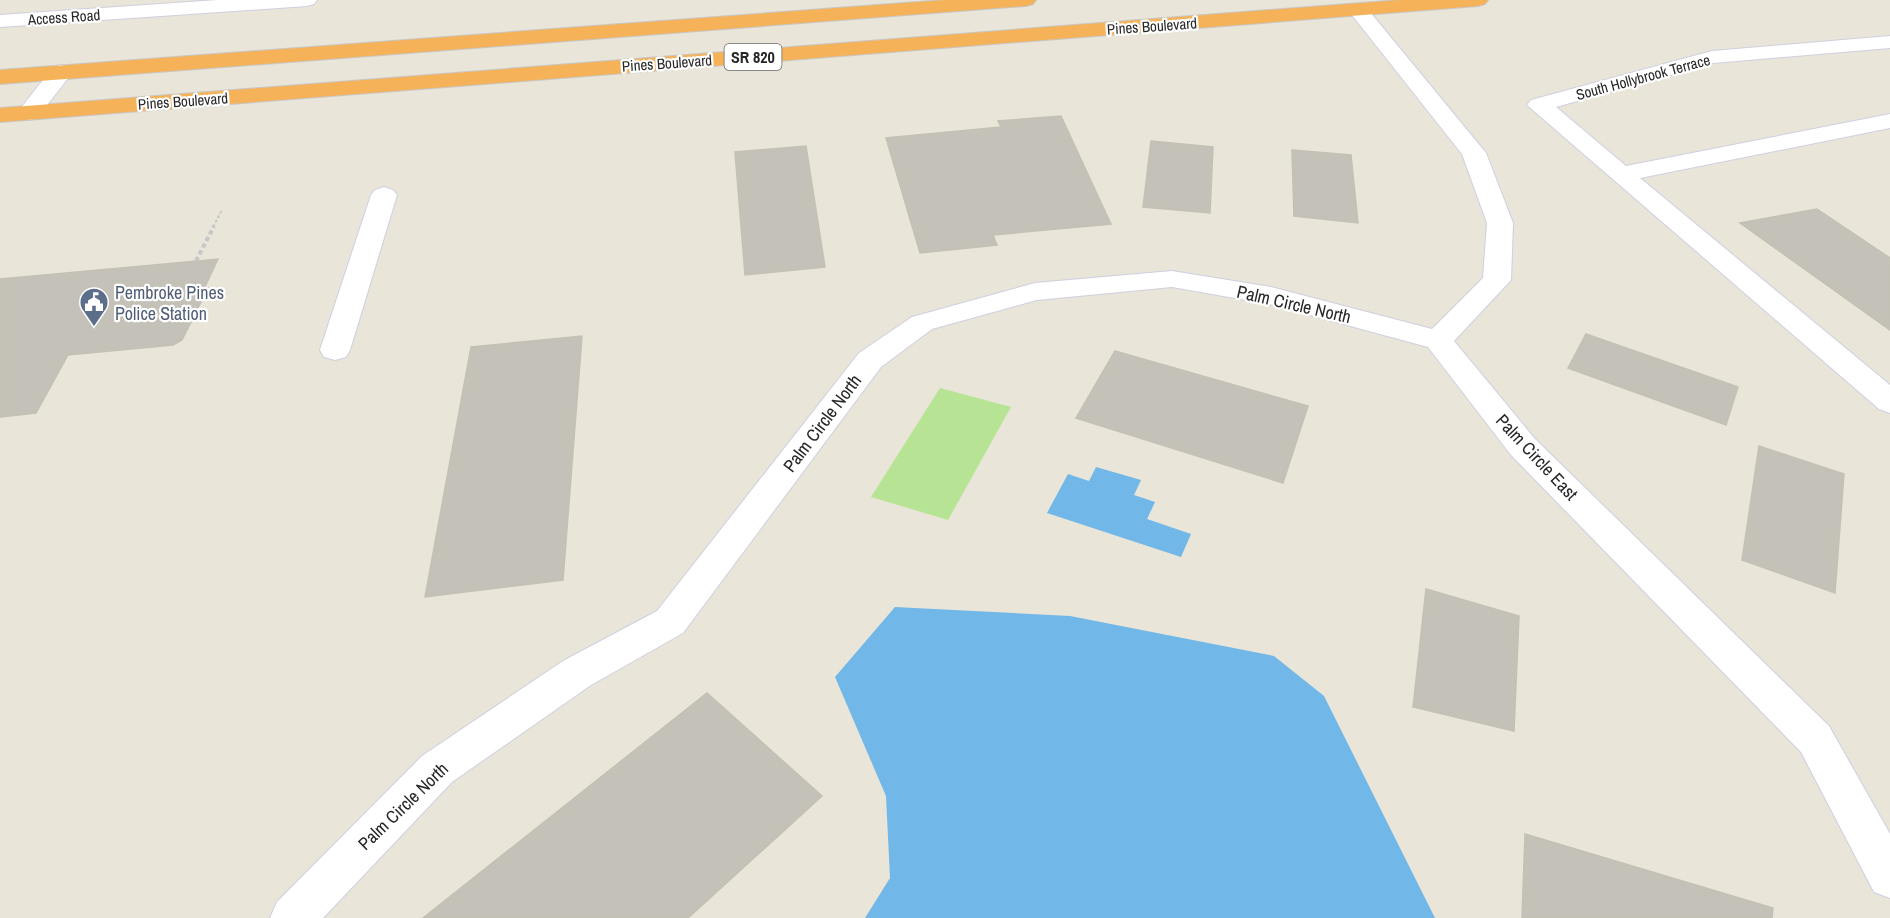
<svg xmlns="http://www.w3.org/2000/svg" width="1890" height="918" font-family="'Archivo Narrow',sans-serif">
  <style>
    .pitch { fill: #b7e494 }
    .water { fill: #71b7e7 }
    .building { fill: #c4c1b9; stroke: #c4c0b3; stroke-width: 1.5 }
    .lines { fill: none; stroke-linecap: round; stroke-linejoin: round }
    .minor-casing { stroke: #cfcfe0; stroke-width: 2 }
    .highway-casing { stroke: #c7c7c7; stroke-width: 2 }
    .path-far1 { stroke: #c7c7c7; stroke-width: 2; stroke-dasharray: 3 2; stroke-linecap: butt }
    .path { stroke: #c7c7c7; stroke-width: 4; stroke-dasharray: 4.5 3; stroke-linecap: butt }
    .minor { fill: #fff; fill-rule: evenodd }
    .highway { fill: #f5b259; fill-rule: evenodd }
    .labels { text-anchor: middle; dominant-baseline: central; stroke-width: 4.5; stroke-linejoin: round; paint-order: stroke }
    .far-street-label { font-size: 15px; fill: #272727; stroke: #fff }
    .shield { fill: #fff; stroke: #686868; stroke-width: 1.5 }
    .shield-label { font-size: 16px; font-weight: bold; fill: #272727 }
    .service-label { font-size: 18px; fill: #4e5e75; stroke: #fff; text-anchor: start }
    .street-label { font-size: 18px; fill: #272727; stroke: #fff }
  </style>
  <rect width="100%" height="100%" fill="#e9e5d9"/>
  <polygon class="pitch" points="940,388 1011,407 948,520 871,497"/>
  <g class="water">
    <polygon points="1096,467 1141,480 1134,495 1155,502 1147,519 1191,534 1181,557 1047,513 1068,474 1089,481"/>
    <polygon points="895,607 1070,616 1274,656 1324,696 1435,918 865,918 890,878 886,796 835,677"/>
  </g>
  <g class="building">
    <polygon points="1061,116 1111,224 993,235 997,245 920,253 886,138 1001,127 998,121"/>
    <polygon points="1151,141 1213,147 1210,213 1143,207"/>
    <polygon points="806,146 825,267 745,275 735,152"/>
    <polygon points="1292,150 1351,155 1358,223 1294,216"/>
    <polygon points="1817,209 1890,258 1890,330 1740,223"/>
    <polygon points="218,259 204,289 208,288 182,340 173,345 68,355 36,413 0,417 0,279"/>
    <polygon points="1586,334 1738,387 1726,425 1568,368"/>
    <polygon points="582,336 563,580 425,597 471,347"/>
    <polygon points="1115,351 1308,406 1283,483 1076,418"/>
    <polygon points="1759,446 1844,474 1835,593 1742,560"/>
    <polygon points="1426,589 1519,616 1514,731 1413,707"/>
    <polygon points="707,693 822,796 688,918 423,918"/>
    <polygon points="1525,834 1773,908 1772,918 1522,918"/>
  </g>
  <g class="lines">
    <g class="minor-casing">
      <g id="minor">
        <polygon points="218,0 317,0 314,4 307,6 0,27 0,15"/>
        <polygon points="1358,4 1365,6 1486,153 1513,223 1511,280 1454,341 1535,439 1829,726 1890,834 1890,898 1874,892 1801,752 1511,455 1428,347 1269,304 1172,287 1037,300 932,329 881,367 683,633 591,685 452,782 323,918 270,918 277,902 422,756 563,661 657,611 859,353 912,317 1035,283 1172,271 1271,287 1432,329 1483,278 1487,223 1462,154 1348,10 1351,6"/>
        <polygon points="1890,36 1890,48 1713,63 1556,107 1626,166 1890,114 1890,128 1640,178 1890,385 1890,413 1879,409 1527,105 1531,100 1712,51"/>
        <polygon points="61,65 69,67 72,72 69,77 37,118 29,120 21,118 17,113 21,108 53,67"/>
        <polygon points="384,187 393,190 397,195 350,350 346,357 335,360 324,357 320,350 371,195 375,190"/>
      </g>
    </g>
    <g class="highway-casing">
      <g id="highway">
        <polygon points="945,0 1036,0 1033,4 1026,6 0,84 0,70"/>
        <polygon points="1400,0 1488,0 1485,4 1478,6 0,122 0,108"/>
      </g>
    </g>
    <polyline class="path-far1" points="213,227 222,210"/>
    <polyline class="path" points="196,261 214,226"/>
    <use href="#minor" class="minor"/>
    <use href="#highway" class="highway"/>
  </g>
  <defs>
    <g id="civic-pin" transform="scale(1.5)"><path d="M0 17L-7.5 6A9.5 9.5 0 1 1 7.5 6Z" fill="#5c6f8a" stroke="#fff"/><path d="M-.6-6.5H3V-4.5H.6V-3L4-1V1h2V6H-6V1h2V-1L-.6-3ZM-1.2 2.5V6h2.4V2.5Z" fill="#fff"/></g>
  </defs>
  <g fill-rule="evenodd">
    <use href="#civic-pin" x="94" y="302"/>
  </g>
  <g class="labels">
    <g class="far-street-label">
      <text transform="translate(64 17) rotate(-4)">Access Road</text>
      <text transform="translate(1152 26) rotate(-4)">Pines Boulevard</text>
      <text transform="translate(667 63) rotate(-4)">Pines Boulevard</text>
      <text transform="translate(1643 77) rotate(-15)">South Hollybrook Terrace</text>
      <text transform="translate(183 101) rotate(-4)">Pines Boulevard</text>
    </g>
    <rect class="shield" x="724.5" y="44" width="57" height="26" rx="4.5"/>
    <g class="shield-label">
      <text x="753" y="57">SR 820</text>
    </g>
    <g class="service-label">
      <text x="115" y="292">Pembroke Pines<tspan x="115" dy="21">Police Station</tspan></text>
    </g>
    <g class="street-label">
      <text transform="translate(1294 304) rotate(13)">Palm Circle North</text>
      <text transform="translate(822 423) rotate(-53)">Palm Circle North</text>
      <text transform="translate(1537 457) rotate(47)">Palm Circle East</text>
      <text transform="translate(403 806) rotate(-44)">Palm Circle North</text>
    </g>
  </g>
</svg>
